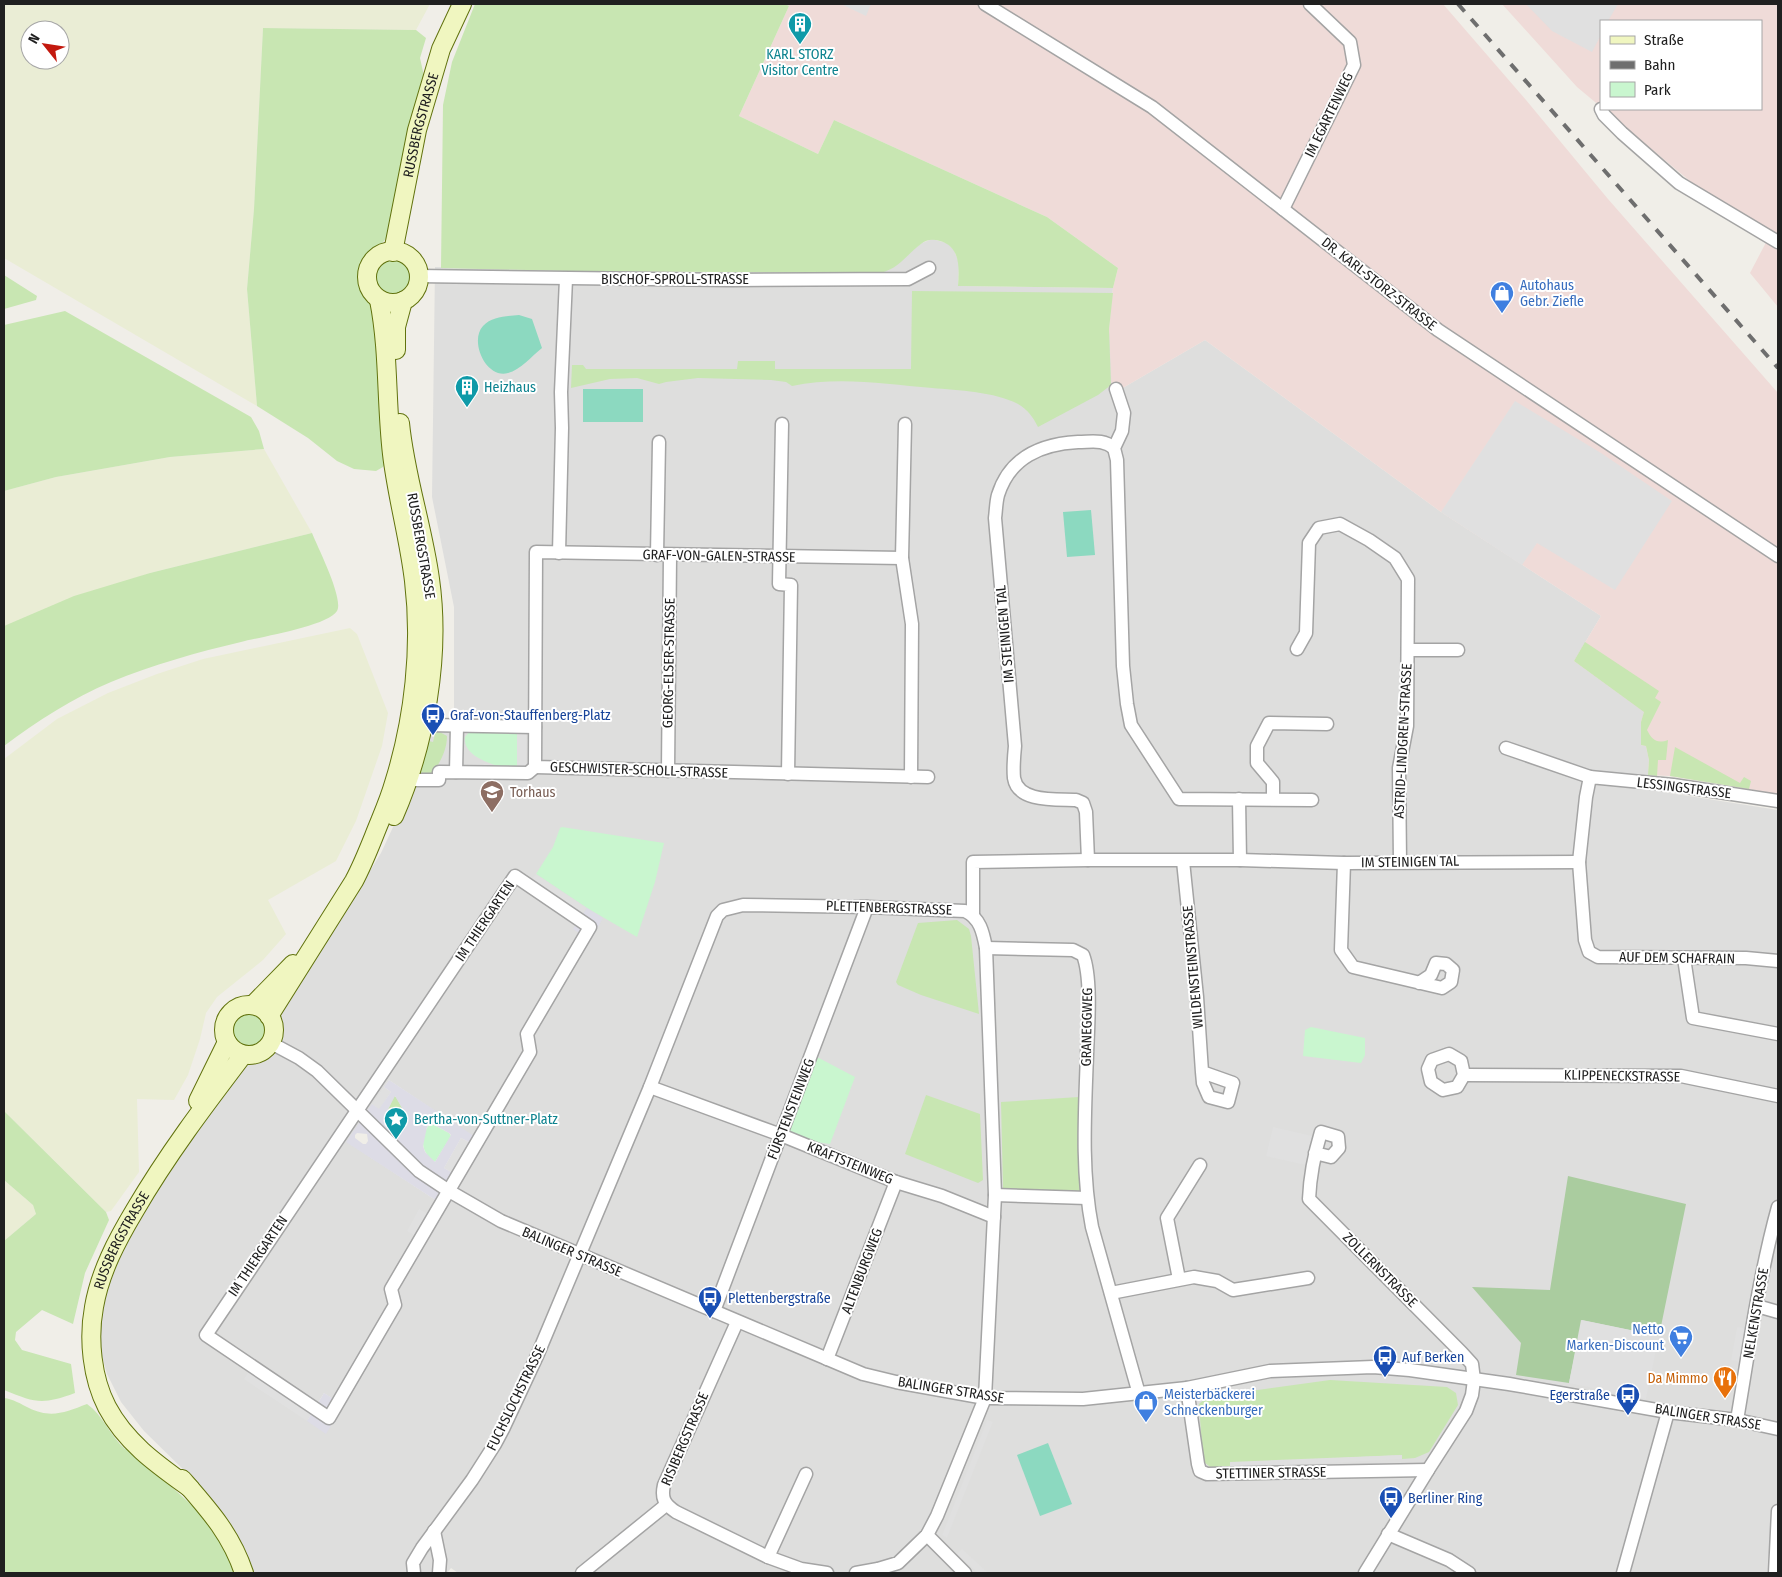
<svg xmlns="http://www.w3.org/2000/svg" width="1782" height="1577" font-family="'Fira Sans Condensed',sans-serif">
  <style>
    .residential { fill: #dededd; fill-rule: evenodd }
    .commercial { fill: #efdbd8 }
    .farmland { fill: #eaedd5; fill-rule: evenodd }
    .grass { fill: #c8e6b2 }
    .forest { fill: #aacc9f }
    .park { fill: #c9f6cf }
    .pitch { fill: #8cd9c0 }
    .parking { fill: #e0e0e0 }
    .plaza { fill: #dddce6; fill-rule: evenodd }
    .lines { fill: none; stroke-linecap: round; stroke-linejoin: round }
    .street-casing { stroke: #a4a4a4; stroke-width: 15 }
    .secondary-casing { stroke: #61720d; stroke-width: 20 }
    .street { stroke: #fff; stroke-width: 12 }
    .secondary { stroke: #f0f6c0; stroke-width: 18 }
    .rail { stroke: #6e6e6e; stroke-width: 4; stroke-dasharray: 10 10; stroke-linecap: butt }
    .labels { text-anchor: middle; dominant-baseline: central; stroke-width: 4; stroke-linejoin: round; paint-order: stroke }
    .culture-label { font-size: 14px; fill: #0d838f; stroke: #fff; text-anchor: start }
    .street-label { font-size: 14px; fill: #202020; stroke: #fff }
    .shop-label { font-size: 14px; fill: #366cbe; stroke: #fff; text-anchor: start }
    .transit-label { font-size: 14px; fill: #164399; stroke: #fff; text-anchor: start }
    .education-label { font-size: 14px; fill: #785e54; stroke: #fff; text-anchor: start }
    .food-label { font-size: 14px; fill: #c56008; stroke: #fff; text-anchor: end }
  </style>
  <rect width="100%" height="100%" fill="#f0eee8"/>
  <path class="residential" d="M932,239L947,243L954,250L959,263L958,286L1113,288L1109,329L1121,389L1205,340L1441,512L1601,616L1574,661L1645,712L1641,722V745L1646,746L1649,760L1648,775L1644,789L1778,810V1573H458L451,1568L447,1573H249L195,1481L144,1431L121,1402L107,1374L100,1349L99,1333L106,1283L149,1198L246,1063L269,1058L283,1036L280,1012L351,902L381,853L400,812L429,722L454,724V607L432,497L435,267L566,271L881,273L922,243ZM389,1080L474,1137L437,1201L347,1142ZM324,1393L342,1405L307,1420Z"/>
  <g class="commercial">
    <polygon points="785,4 1443,4 1526,100 1608,199 1778,393 1778,794 1670,776 1648,775 1649,760 1646,746 1641,745 1641,722 1644,712 1574,661 1601,616 1441,512 1205,340 1121,389 1112,397 1109,329 1113,288 1118,268 1047,217 834,120 818,154 739,116 789,6"/>
    <polygon points="1502,4 1778,4 1778,307 1750,273 1772,231 1747,218 1696,186 1603,109 1761,109 1761,21 1601,21 1601,107 1577,87"/>
  </g>
  <g class="farmland">
    <path d="M4,4H430L416,30L263,28L254,209L247,289L257,406L4,258ZM30,30H60V60H30Z"/>
    <polygon points="264,449 312,533 150,573 4,626 4,491 56,477 170,457"/>
    <polygon points="350,628 357,634 388,713 382,746 356,821 336,861 268,900 286,934 263,960 217,997 206,1013 200,1039 188,1075 174,1100 137,1099 139,1172 111,1211 106,1212 4,1111 4,759 57,719 108,693 157,674 203,659"/>
    <polygon points="4,1180 33,1205 36,1214 4,1241"/>
  </g>
  <g class="grass">
    <path d="M475,4H785L789,6L739,116L818,154L834,120L1047,217L1118,268L1113,288L958,286C959,268 961,247 940,241C933,239 927,239 921,244C906,255 901,267 881,273L566,271L441,268L443,105L452,62Z"/>
    <path d="M263,28L416,30L426,38L420,58L424,76L387,237C382,245 376,246 369,252C349,268 361,294 375,308L388,459L383,467L376,471L354,469L337,461L308,438L257,406L247,289L254,209Z"/>
    <circle cx="392" cy="277" r="19"/>
    <polygon points="4,275 37,296 36,300 4,309"/>
    <path d="M912,291L1113,293L1109,329L1111,385L1098,395L1038,427C1033,417 1028,410 1018,404C995,392 958,390 932,388C886,384 838,376 792,386L786,382L771,380L698,378L666,382L659,384L637,378L610,379L571,388L572,365H583L586,369H737L738,361H775V369H911Z"/>
    <polygon points="65,311 251,417 259,431 264,449 170,457 56,477 4,491 4,325"/>
    <path d="M312,533C318,548 344,599 337,611C328,626 260,637 241,642C198,652 152,665 111,682C73,698 37,721 4,746V626L74,596L150,573Z"/>
    <path d="M1585,642L1659,691L1655,698L1661,702L1647,730C1652,740 1657,744 1668,740L1666,760H1658L1657,776L1648,775L1649,760L1646,746L1641,745V722L1644,712L1574,661Z"/>
    <path d="M436,730L447,736C447,751 439,765 430,776L419,775L429,741L433,742Z"/>
    <polygon points="1675,747 1740,783 1744,777 1751,781 1749,789 1670,776"/>
    <polygon points="957,920 969,929 971,936 979,1014 921,995 898,985 896,982 918,923"/>
    <circle cx="249" cy="1030" r="19"/>
    <polygon points="926,1095 980,1114 983,1180 978,1183 905,1154"/>
    <polygon points="394,1096 396,1097 405,1113 387,1121 384,1118"/>
    <polygon points="1079,1097 1087,1193 1003,1188 1001,1102"/>
    <path d="M4,1111L106,1212L109,1220L85,1273L73,1324L42,1310L16,1332L15,1340L22,1350L71,1364L75,1393C42,1405 36,1403 4,1390V1241L36,1214L33,1205L4,1180Z"/>
    <polygon points="1330,1380 1447,1387 1456,1393 1458,1405 1429,1452 1415,1458 1402,1459 1402,1455 1230,1463 1230,1468 1210,1467 1203,1461 1199,1404 1207,1397"/>
    <path d="M4,1398C13,1399 21,1404 29,1408C51,1419 66,1412 87,1404C103,1415 110,1436 125,1449L128,1447L209,1521L224,1542L236,1573H4Z"/>
  </g>
  <polygon class="forest" points="1568,1176 1686,1204 1659,1336 1582,1320 1569,1383 1516,1375 1521,1343 1472,1287 1550,1290"/>
  <g class="park">
    <path d="M526,730L517,769C501,768 462,759 465,737L470,731Z"/>
    <polygon points="562,827 664,843 655,882 637,937 587,908 536,874 553,847 560,828"/>
    <polygon points="1311,1027 1365,1038 1365,1055 1361,1063 1303,1056 1305,1030"/>
    <polygon points="817,1057 855,1077 830,1144 804,1140 788,1135 801,1094"/>
    <path d="M430,1123L449,1133L451,1136L435,1162C420,1152 420,1138 430,1123Z"/>
  </g>
  <g class="pitch">
    <path d="M519,315L532,319L542,348C532,356 520,370 508,373C486,379 469,341 483,326C492,316 507,316 519,315Z"/>
    <rect x="583" y="389" width="60" height="33"/>
    <polygon points="1091,510 1095,555 1067,557 1063,512"/>
    <polygon points="1048,1443 1072,1504 1040,1516 1017,1455"/>
  </g>
  <g class="parking">
    <polygon points="841,4 871,4 866,16"/>
    <polygon points="1526,4 1618,4 1608,21 1601,21 1601,35 1592,52 1552,31"/>
    <polygon points="1515,401 1601,453 1672,501 1615,590 1537,543 1522,565 1441,512"/>
    <rect x="517" y="731" width="9" height="38"/>
    <polygon points="536,874 587,908 579,920 528,885"/>
    <polygon points="384,1087 391,1092 379,1110 372,1104"/>
    <polygon points="1273,1127 1312,1136 1306,1165 1266,1156"/>
    <polygon points="461,1138 471,1143 453,1173 444,1168"/>
    <polygon points="419,1209 433,1217 421,1239 407,1231"/>
    <polygon points="1581,1320 1659,1336 1646,1399 1569,1383"/>
    <polygon points="1737,1327 1748,1329 1742,1362 1731,1360"/>
    <polygon points="252,1366 315,1408 307,1421 244,1379"/>
    <polygon points="987,1420 993,1422 947,1538 942,1535"/>
    <polygon points="1402,1455 1402,1459 1230,1468 1230,1462"/>
    <polygon points="962,1549 988,1573 978,1573 957,1554"/>
  </g>
  <g class="plaza">
    <polygon points="587,908 603,918 589,943 579,937 579,933 573,929"/>
    <path d="M389,1080L474,1136L471,1143L461,1138L444,1168L453,1173L437,1201L346,1142L372,1104L379,1109L391,1092L384,1087ZM395,1096L405,1113L386,1121L384,1117ZM431,1123L449,1133L451,1135L435,1162L425,1152L423,1146L427,1127ZM357,1133L367,1134L368,1141L366,1144H363L355,1138V1135Z"/>
    <polygon points="324,1393 343,1405 326,1434 307,1421"/>
  </g>
  <g class="lines">
    <g class="street-casing">
      <g id="street">
        <polyline points="985,4 1152,107 1438,330 1778,556"/>
        <polyline points="1601,109 1604,115 1622,133 1679,183 1778,242"/>
        <polyline points="1283,209 1354,65 1350,42 1310,4"/>
        <polyline points="418,276 732,280 908,279 929,268"/>
        <polyline points="1116,389 1124,413 1122,431 1114,448 1117,460 1123,666 1127,704 1131,725 1179,799 1312,800"/>
        <polyline points="782,424 779,584 791,585 788,774"/>
        <polyline points="905,424 902,558 912,624 911,777"/>
        <polyline points="559,553 562,428 561,392 566,279"/>
        <polyline points="657,555 659,442"/>
        <polyline points="902,558 536,552 535,767 928,777"/>
        <polyline points="1297,649 1306,633 1309,543 1319,528 1340,524 1369,540 1395,558 1408,579 1407,726 1399,768 1400,862"/>
        <polyline points="1408,650 1458,650"/>
        <polyline points="429,725 535,727"/>
        <polyline points="1506,748 1590,777"/>
        <polyline points="668,771 670,556"/>
        <polyline points="456,772 457,726"/>
        <polyline points="415,780 439,780 439,772 528,773 535,767"/>
        <polyline points="1239,799 1240,860"/>
        <polyline points="1273,799 1273,782 1257,763 1257,746 1269,723 1327,724"/>
        <polyline points="1778,801 1673,785 1590,777 1586,797 1579,862 1585,940 1589,952 1598,957 1746,958 1778,961"/>
        <path d="M1088,860L1086,812L1083,803L1076,800C1057,799 1018,803 1014,778C1013,768 1014,756 1015,746L995,518C996,511 996,502 998,495C1010,457 1041,444 1078,442C1092,442 1103,439 1114,448"/>
        <polyline points="1183,861 1197,997 1202,1072 1203,1083 1209,1097 1228,1102 1233,1083 1202,1072"/>
        <polyline points="1344,863 1341,950 1353,967 1442,988 1451,982 1453,970 1446,964 1436,963 1431,975 1419,983"/>
        <polygon points="515,876 590,927 527,1034 530,1052 391,1289 395,1305 329,1418 206,1335"/>
        <polyline points="973,915 973,862 1088,860 1240,860 1344,863 1579,862"/>
        <path d="M986,948L1073,950L1083,955C1092,978 1088,1028 1087,1054C1085,1112 1081,1170 1092,1227L1139,1394"/>
        <polyline points="1684,958 1693,1018 1778,1034"/>
        <polyline points="271,1043 299,1058 317,1071 419,1171 449,1191 501,1221 863,1374 896,1382 985,1398 1083,1399 1187,1388 1270,1371 1373,1367 1410,1370 1509,1384 1668,1412 1737,1420 1778,1429"/>
        <polygon points="1449,1054 1461,1061 1464,1075 1457,1087 1443,1090 1431,1082 1428,1069 1432,1060"/>
        <polyline points="1464,1075 1681,1076 1778,1096"/>
        <polyline points="650,1087 781,1135 896,1182 942,1196 994,1217"/>
        <path d="M1315,1153L1331,1157L1339,1148L1338,1137L1321,1132C1314,1155 1310,1176 1309,1199L1462,1353L1472,1364L1474,1380L1472,1395L1466,1411L1428,1470L1365,1573"/>
        <polyline points="995,1195 1087,1198"/>
        <polyline points="1179,1279 1167,1218 1200,1165"/>
        <polyline points="1111,1293 1194,1277 1217,1281 1233,1290 1308,1278"/>
        <polyline points="1757,1306 1778,1312"/>
        <polyline points="714,1311 867,907"/>
        <path d="M737,1322L664,1485C661,1498 664,1504 676,1512L768,1557L801,1569L827,1573"/>
        <polyline points="827,1359 896,1182"/>
        <polyline points="1187,1388 1198,1464 1200,1471 1207,1474 1428,1470"/>
        <path d="M1737,1420C1749,1349 1759,1276 1778,1207"/>
        <polyline points="434,1531 440,1560 439,1573"/>
        <polyline points="1388,1534 1449,1560 1469,1573"/>
        <polyline points="927,1535 965,1573"/>
        <polyline points="768,1557 806,1474"/>
        <path d="M414,1573L413,1563L422,1548L472,1480L495,1444L503,1429L537,1356L650,1087L717,916L723,910L743,905L867,907L965,911C980,918 983,932 986,948L995,1195L985,1398L937,1516L927,1535L898,1563L878,1569L856,1573"/>
        <polyline points="582,1573 666,1505"/>
        <polyline points="1623,1573 1668,1412"/>
        <polyline points="1775,1573 1778,1511"/>
      </g>
    </g>
    <g class="secondary-casing">
      <g id="secondary">
        <circle cx="393" cy="277" r="26"/>
        <path id="s1" d="M393,252L417,130L441,49L462,4"/>
        <polyline points="396,350 396,327 403,301"/>
        <path d="M394,816C425,745 441,657 430,579C423,527 405,476 400,423"/>
        <polyline points="253,1005 293,964"/>
        <circle cx="249" cy="1030" r="25"/>
        <path d="M269,1016L354,881C362,866 368,851 374,836C381,818 389,801 394,783C414,719 422,647 414,581C409,538 397,497 392,454C386,403 389,350 379,300"/>
        <polyline points="198,1101 227,1042"/>
        <path d="M182,1479C209,1510 231,1534 244,1573"/>
        <path id="s2" d="M190,1488C158,1465 126,1443 107,1407C92,1378 88,1339 94,1307C100,1272 117,1240 135,1210C167,1155 205,1105 243,1055"/>
      </g>
    </g>
    <use href="#street" class="street"/>
    <use href="#secondary" class="secondary"/>
    <polyline class="rail" points="1458,4 1778,368"/>
  </g>
  <defs>
    <g id="building-pin" transform="scale(1.25)"><path d="M0 17L-7.5 6A9.5 9.5 0 1 1 7.5 6Z" fill="#0f9aa8" stroke="#fff"/><path d="M-4-6H4V6H1V3H-1V6H-4ZM-2.5-4.3h1.7v1.8h-1.7ZM.8-4.3h1.7v1.8H.8ZM-2.5-1h1.7V.8h-1.7ZM.8-1h1.7V.8H.8Z" fill="#fff"/></g>
    <g id="shop-pin" transform="scale(1.25)"><path d="M0 17L-7.5 6A9.5 9.5 0 1 1 7.5 6Z" fill="#3f7fe0" stroke="#fff"/><path d="M-5-2.5h2.3a2.7 3.5 0 0 1 5.4 0H5L5.5 6h-11ZM-1.5-2.5h3a1.5 2.3 0 0 0-3 0Z" fill="#fff"/></g>
    <g id="bus-pin" transform="scale(1.25)"><path d="M0 17L-7.5 6A9.5 9.5 0 1 1 7.5 6Z" fill="#1a4fb4" stroke="#fff"/><path d="M-5-6H5V4H4V6H2V4H-2V6H-4V4H-5ZM-3.5-4V0h7V-4ZM-3.5 1.2v1.5H-2V1.2ZM2 1.2v1.5H3.5V1.2Z" fill="#fff"/></g>
    <g id="school-pin" transform="scale(1.25)"><path d="M0 17L-7.5 6A9.5 9.5 0 1 1 7.5 6Z" fill="#8d6e63" stroke="#fff"/><path d="M0-5L7-2L0 1L-7-2ZM-4 1L0 2.5L4 1V4Q0 6-4 4Z" fill="#fff"/></g>
    <g id="sight-pin" transform="scale(1.25)"><path d="M0 17L-7.5 6A9.5 9.5 0 1 1 7.5 6Z" fill="#0f9aa8" stroke="#fff"/><path d="M0-6L1.8-2.2L6-1.7L2.9 1.2L3.7 5.4L0 3.3L-3.7 5.4L-2.9 1.2L-6-1.7L-1.8-2.2Z" fill="#fff"/></g>
    <g id="supermarket-pin" transform="scale(1.25)"><path d="M0 17L-7.5 6A9.5 9.5 0 1 1 7.5 6Z" fill="#3f7fe0" stroke="#fff"/><path d="M-6-5.5h2.5l.6 2H6L4.5 2H-2.5L-4.4-4H-6ZM-1.5 3.2a1.3 1.3 0 1 0 .1 0ZM3 3.2a1.3 1.3 0 1 0 .1 0Z" fill="#fff"/></g>
    <g id="restaurant-pin" transform="scale(1.25)"><path d="M0 17L-7.5 6A9.5 9.5 0 1 1 7.5 6Z" fill="#e8710a" stroke="#fff"/><path d="M-5-6h1v4h1v-4h1v4h1v-4h1v5L-1.5 .5V6h-2V.5L-5-1ZM5-6V6H3V1.5H1.5Q1.5-4 5-6Z" fill="#fff"/></g>
  </defs>
  <g fill-rule="evenodd">
    <use href="#building-pin" x="800" y="24"/>
    <use href="#shop-pin" x="1502" y="293"/>
    <use href="#building-pin" x="467" y="387"/>
    <use href="#bus-pin" x="433" y="715"/>
    <use href="#school-pin" x="492" y="792"/>
    <use href="#sight-pin" x="396" y="1119"/>
    <use href="#bus-pin" x="710" y="1298"/>
    <use href="#supermarket-pin" x="1681" y="1337"/>
    <use href="#bus-pin" x="1385" y="1357"/>
    <use href="#restaurant-pin" x="1725" y="1378"/>
    <use href="#bus-pin" x="1628" y="1395"/>
    <use href="#shop-pin" x="1146" y="1402"/>
    <use href="#bus-pin" x="1391" y="1498"/>
  </g>
  <g class="labels">
    <g class="culture-label">
      <text x="800" y="54" text-anchor="middle">KARL STORZ<tspan x="800" dy="16">Visitor Centre</tspan></text>
      <text x="484" y="387">Heizhaus</text>
      <text x="414" y="1119">Bertha-von-Suttner-Platz</text>
    </g>
    <g class="street-label">
      <text transform="translate(1329 115) rotate(-64)">IM EGARTENWEG</text>
      <text stroke="none"><textPath href="#s1" startOffset="130">RUSSBERGSTRASSE</textPath></text>
      <text x="675" y="279">BISCHOF-SPROLL-STRASSE</text>
      <text transform="translate(1379 284) rotate(38)">DR. KARL-STORZ-STRASSE</text>
      <text transform="translate(421 546) rotate(80)">RUSSBERGSTRASSE</text>
      <text transform="translate(719 556) rotate(1)">GRAF-VON-GALEN-STRASSE</text>
      <text transform="translate(1005 634) rotate(-95)">IM STEINIGEN TAL</text>
      <text transform="translate(669 663) rotate(-89)">GEORG-ELSER-STRASSE</text>
      <text transform="translate(1403 741) rotate(-87)">ASTRID-LINDGREN-STRASSE</text>
      <text transform="translate(639 770) rotate(2)">GESCHWISTER-SCHOLL-STRASSE</text>
      <text transform="translate(1684 788) rotate(7)">LESSINGSTRASSE</text>
      <text transform="translate(1410 862) rotate(-1)">IM STEINIGEN TAL</text>
      <text transform="translate(889 908) rotate(2)">PLETTENBERGSTRASSE</text>
      <text transform="translate(485 921) rotate(-56)">IM THIERGARTEN</text>
      <text transform="translate(1677 958) rotate(1)">AUF DEM SCHAFRAIN</text>
      <text transform="translate(1193 967) rotate(-95)">WILDENSTEINSTRASSE</text>
      <text transform="translate(1087 1027) rotate(-89)">GRANEGGWEG</text>
      <text transform="translate(1622 1076) rotate(1)">KLIPPENECKSTRASSE</text>
      <text transform="translate(791 1109) rotate(-69)">FÜRSTENSTEINWEG</text>
      <text transform="translate(850 1163) rotate(22)">KRAFTSTEINWEG</text>
      <text stroke="none"><textPath href="#s2" startOffset="292">RUSSBERGSTRASSE</textPath></text>
      <text transform="translate(572 1252) rotate(23)">BALINGER STRASSE</text>
      <text transform="translate(258 1256) rotate(-56)">IM THIERGARTEN</text>
      <text transform="translate(1380 1270) rotate(45)">ZOLLERNSTRASSE</text>
      <text transform="translate(862 1271) rotate(-69)">ALTENBURGWEG</text>
      <text transform="translate(1756 1313) rotate(-80)">NELKENSTRASSE</text>
      <text transform="translate(951 1390) rotate(9)">BALINGER STRASSE</text>
      <text transform="translate(516 1398) rotate(-64)">FUCHSLOCHSTRASSE</text>
      <text transform="translate(1708 1417) rotate(9)">BALINGER STRASSE</text>
      <text transform="translate(685 1439) rotate(-67)">RISIBERGSTRASSE</text>
      <text transform="translate(1271 1473) rotate(-1)">STETTINER STRASSE</text>
    </g>
    <g class="shop-label">
      <text x="1520" y="285">Autohaus<tspan x="1520" dy="16">Gebr. Ziefle</tspan></text>
      <text x="1664" y="1329" text-anchor="end">Netto<tspan x="1664" dy="16">Marken-Discount</tspan></text>
      <text x="1164" y="1394">Meisterbäckerei<tspan x="1164" dy="16">Schneckenburger</tspan></text>
    </g>
    <g class="transit-label">
      <text x="450" y="715">Graf-von-Stauffenberg-Platz</text>
      <text x="728" y="1298">Plettenbergstraße</text>
      <text x="1402" y="1357">Auf Berken</text>
      <text x="1610" y="1395" text-anchor="end">Egerstraße</text>
      <text x="1408" y="1498">Berliner Ring</text>
    </g>
    <g class="education-label">
      <text x="510" y="792">Torhaus</text>
    </g>
    <g class="food-label">
      <text x="1708" y="1378">Da Mimmo</text>
    </g>
  </g>
  <rect width="1782" height="1577" fill="none" stroke="#202020" stroke-width="10"/>
  <rect x="1600" y="20" width="162" height="90" fill="#ffffff" stroke="#a6a6a6"/>
  <rect x="1610" y="36" width="25" height="8" fill="#f0f6c0" stroke="#a6a6a6"/>
  <text x="1644" y="45" font-size="15" fill="#202020">Straße</text>
  <rect x="1610" y="61" width="25" height="8" fill="#6e6e6e" stroke="#a6a6a6"/>
  <text x="1644" y="70" font-size="15" fill="#202020">Bahn</text>
  <rect x="1610" y="82" width="25" height="15" fill="#c9f6cf" stroke="#a6a6a6"/>
  <text x="1644" y="95" font-size="15" fill="#202020">Park</text>
  <g transform="translate(45 45) rotate(300)"><circle r="24" fill="#ffffff" stroke="#a6a6a6"/>
  <path d="M0-4L9 19L0 12L-9 19Z" fill="#c3190e"/>
  <text y="-8" font-size="14" font-weight="bold" text-anchor="middle" fill="#202020">N</text>
  </g>
</svg>
